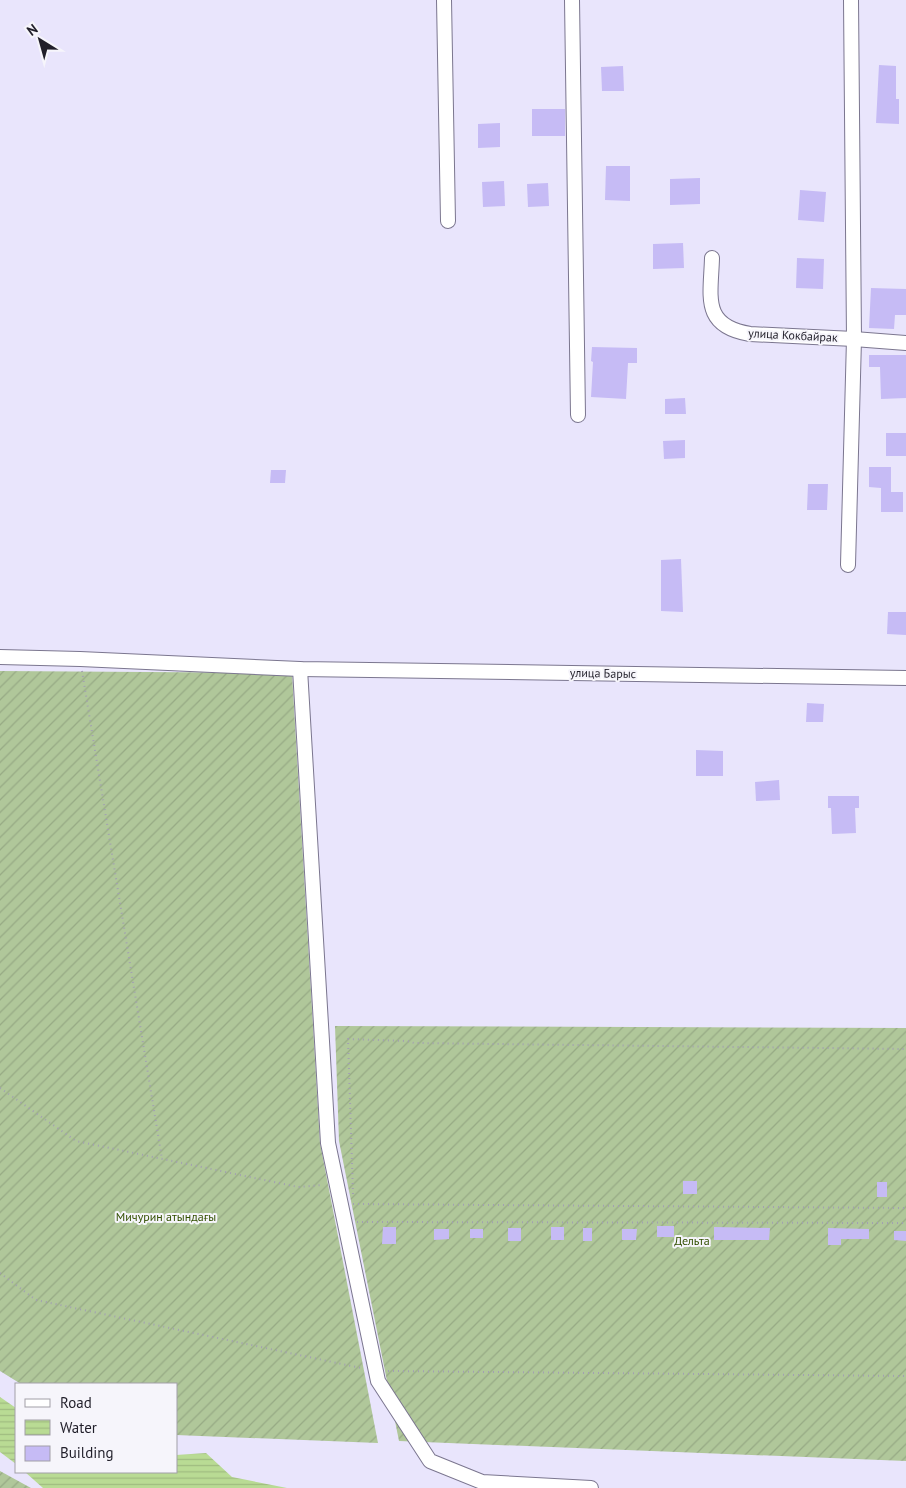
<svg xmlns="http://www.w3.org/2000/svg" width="906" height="1488" font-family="'PT Sans',sans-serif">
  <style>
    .garden { fill: url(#garden-furrows) }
    .water { fill: url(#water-rules) }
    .building { fill: #c6bbf5 }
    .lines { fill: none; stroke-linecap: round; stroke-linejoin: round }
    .minor-casing { stroke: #7b768f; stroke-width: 16 }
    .path { stroke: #a29fb2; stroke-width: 2; stroke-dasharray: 1 4; stroke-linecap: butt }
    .minor { stroke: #fff; stroke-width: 14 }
    .labels { text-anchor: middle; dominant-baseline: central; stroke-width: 4; stroke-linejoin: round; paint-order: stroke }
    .street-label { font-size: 12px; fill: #211f2a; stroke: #f6f5fb }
    .park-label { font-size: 12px; fill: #324f00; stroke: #f6f5fb }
  </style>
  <defs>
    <pattern id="garden-furrows" width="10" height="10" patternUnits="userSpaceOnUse" patternTransform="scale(1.25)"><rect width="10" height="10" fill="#b0c79a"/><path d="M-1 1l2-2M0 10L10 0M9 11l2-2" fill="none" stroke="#97aa85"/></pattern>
    <pattern id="water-rules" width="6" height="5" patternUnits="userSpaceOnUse" patternTransform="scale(1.25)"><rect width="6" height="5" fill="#b9db94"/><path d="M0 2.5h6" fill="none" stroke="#9fbc80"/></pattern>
  </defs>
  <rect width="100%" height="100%" fill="#e9e5fc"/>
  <g class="garden">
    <polygon points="0,671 292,673 320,1143 378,1443 176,1435 176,1384 21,1384 0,1371"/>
    <polygon points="335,1026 906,1028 906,1461 399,1441 339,1141"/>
    <polygon points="0,1471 31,1488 0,1488"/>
  </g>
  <g class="water">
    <polygon points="0,1397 16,1408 16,1464 0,1452"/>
    <polygon points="206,1453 232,1477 287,1488 43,1488 25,1472 176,1472 176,1455"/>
  </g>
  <g class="building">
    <polygon points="879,65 896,66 896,99 899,99 899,124 876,123"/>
    <polygon points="623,66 624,91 602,91 601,67"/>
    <rect x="532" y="109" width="33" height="27"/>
    <polygon points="500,123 500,147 478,148 478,124"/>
    <polygon points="606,166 630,166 630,201 605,200"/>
    <polygon points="700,178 700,204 670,205 670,179"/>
    <polygon points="504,181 505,206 483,207 482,182"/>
    <polygon points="548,183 549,206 528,207 527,184"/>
    <polygon points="800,190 826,192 824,222 798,220"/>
    <polygon points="683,243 684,268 653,269 653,244"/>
    <polygon points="797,258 824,259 823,289 796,288"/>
    <polygon points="871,288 906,289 906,315 895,315 894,329 869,328"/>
    <polygon points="592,347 637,348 637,363 628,363 626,399 591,397 593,362 591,361"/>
    <polygon points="869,355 906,355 906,398 881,399 880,367 869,367"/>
    <polygon points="685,398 686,414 665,414 665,399"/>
    <rect x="886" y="433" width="20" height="23"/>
    <polygon points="685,440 685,458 664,459 663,441"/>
    <polygon points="869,467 891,467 891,492 903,492 903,512 881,512 881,488 869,487"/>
    <polygon points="271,470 286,470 285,483 270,483"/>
    <polygon points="808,484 828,484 827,510 807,510"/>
    <polygon points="681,559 683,612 661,611 661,560"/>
    <polygon points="888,612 906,612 906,635 887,634"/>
    <polygon points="807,703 824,704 823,722 806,722"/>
    <polygon points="696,750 723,751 723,776 696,776"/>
    <polygon points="779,780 780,800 756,801 755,782"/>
    <polygon points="828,796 859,796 859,808 855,808 856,833 832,834 831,808 828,808"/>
    <rect x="683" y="1181" width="14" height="13"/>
    <rect x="877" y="1182" width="10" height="15"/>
    <rect x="657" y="1226" width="17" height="11"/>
    <polygon points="383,1227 396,1227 396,1244 382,1244"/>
    <rect x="551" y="1227" width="13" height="13"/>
    <polygon points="714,1227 770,1228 769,1240 714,1240"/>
    <rect x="508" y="1228" width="13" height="13"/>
    <rect x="583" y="1228" width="9" height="13"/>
    <polygon points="828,1228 869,1229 869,1239 841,1239 841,1245 828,1245"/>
    <polygon points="434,1229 449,1229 449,1239 434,1240"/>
    <rect x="470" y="1229" width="13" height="9"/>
    <polygon points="622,1229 637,1229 636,1240 622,1240"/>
    <polygon points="894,1231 906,1231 906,1241 894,1240"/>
  </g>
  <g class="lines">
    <g class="minor-casing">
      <g id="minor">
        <polyline points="444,0 448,221"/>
        <polyline points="572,0 578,415"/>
        <path d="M712,258C711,296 701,326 750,334L854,339L906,343"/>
        <polyline points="848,565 854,339 851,0"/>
        <polyline points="0,657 80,659 300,669 906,678"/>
        <polyline points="300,669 328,1143 378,1381 430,1461 482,1482 591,1488"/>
      </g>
    </g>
    <g class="path">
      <polyline points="82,671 162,1159"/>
      <polyline points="0,1088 76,1141 298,1187 323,1185"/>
      <polyline points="353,1194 348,1039 407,1041 414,1043 906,1049"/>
      <polyline points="353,1204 906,1208"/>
      <polyline points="357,1222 906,1223"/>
      <polyline points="0,1273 36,1300 361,1368"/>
      <polyline points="388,1371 906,1376"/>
    </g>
    <use href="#minor" class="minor"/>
  </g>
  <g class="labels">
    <g class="street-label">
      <text transform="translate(793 335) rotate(3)">улица Кокбайрак</text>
      <text transform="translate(603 673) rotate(1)">улица Барыс</text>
    </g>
    <g class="park-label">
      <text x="166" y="1216">Мичурин атындағы</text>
      <text x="692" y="1240">Дельта</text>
    </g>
  </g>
  <rect x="15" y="1383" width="162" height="90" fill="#f6f5fb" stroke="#a19fa7"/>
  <rect x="25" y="1399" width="25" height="8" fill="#ffffff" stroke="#a19fa7"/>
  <text x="60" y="1408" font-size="15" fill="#211f2a">Road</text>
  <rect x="25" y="1420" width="25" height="15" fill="url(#water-rules)" stroke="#a19fa7"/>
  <text x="60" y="1433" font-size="15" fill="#211f2a">Water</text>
  <rect x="25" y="1446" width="25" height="15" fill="#c6bbf5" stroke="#a19fa7"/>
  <text x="60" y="1458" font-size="15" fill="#211f2a">Building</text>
  <g transform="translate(40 40) rotate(323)" stroke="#f6f5fb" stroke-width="4" paint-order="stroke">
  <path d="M0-4L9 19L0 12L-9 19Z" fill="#211f2a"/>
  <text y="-8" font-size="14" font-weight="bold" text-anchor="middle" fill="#211f2a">N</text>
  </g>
</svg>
